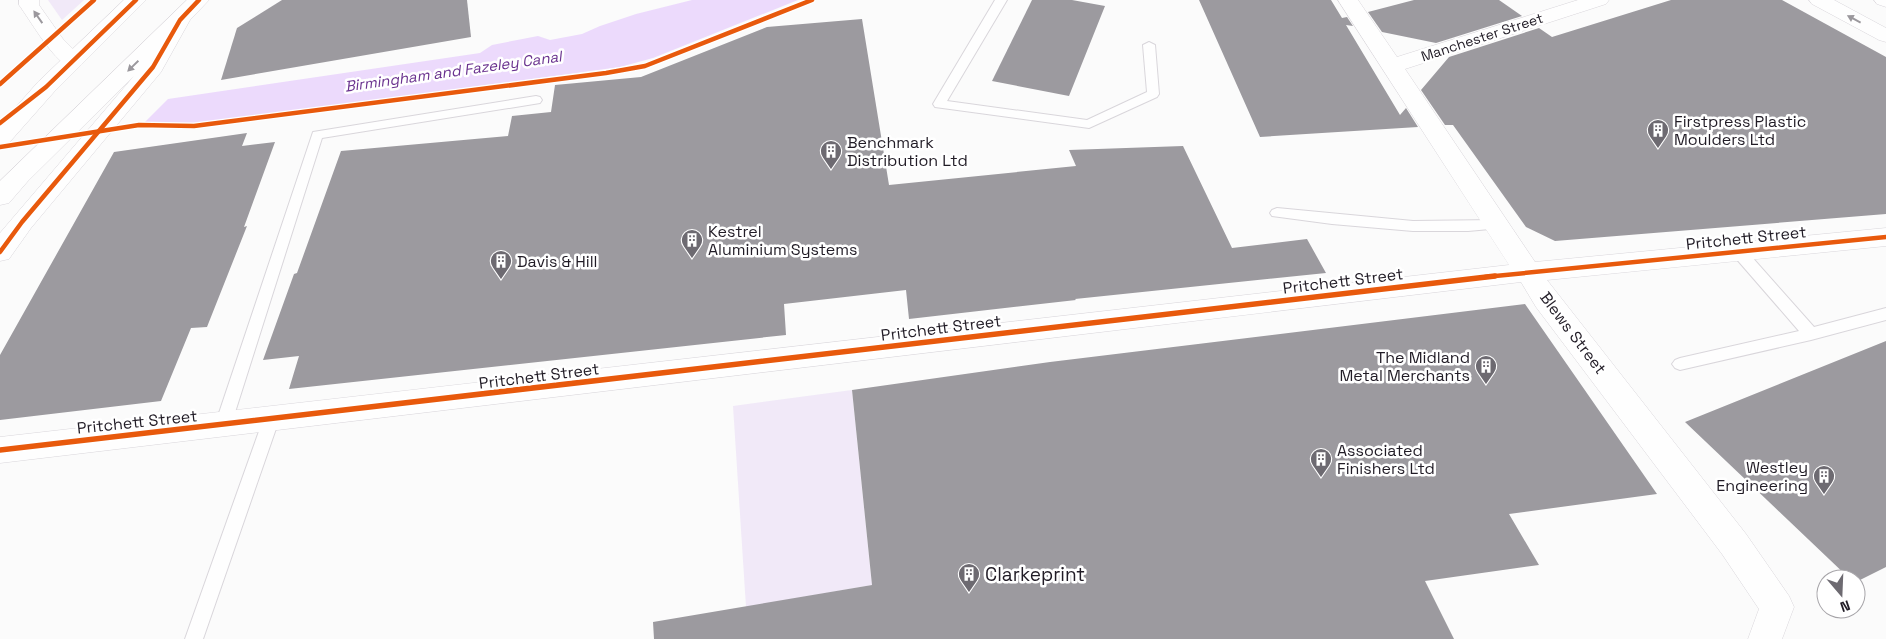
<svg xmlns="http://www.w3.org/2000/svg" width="1886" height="639" font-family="'Space Grotesk',sans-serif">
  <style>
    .green { fill: #f1e9f8 }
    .water { fill: #ecdafc }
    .building { fill: #9c9a9f }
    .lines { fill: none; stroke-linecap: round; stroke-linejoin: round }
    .lane-casing { stroke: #d9d6db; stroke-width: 2 }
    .street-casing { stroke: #d9d6db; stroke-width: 1 }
    .secondary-casing { stroke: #d9d6db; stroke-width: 1 }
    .highway-casing { stroke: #d9d6db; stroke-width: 1 }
    .lane { fill: #fefefe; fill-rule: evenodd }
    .street { fill: #fefefe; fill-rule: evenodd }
    .secondary { fill: #fefefe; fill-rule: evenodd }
    .highway { fill: #fefefe; fill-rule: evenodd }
    .cycleway-far1-casing { stroke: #fff; stroke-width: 7 }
    .cycleway-casing { stroke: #fff; stroke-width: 9 }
    .cycleway-far1 { stroke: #e8590c; stroke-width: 4.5 }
    .cycleway { stroke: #e8590c; stroke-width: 5.5 }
    .oneway { fill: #9b989d }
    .labels { text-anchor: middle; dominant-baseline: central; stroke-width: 5; stroke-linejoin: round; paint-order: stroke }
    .far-street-label { font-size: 14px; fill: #211c26; stroke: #fff }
    .far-water-label { font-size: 15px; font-style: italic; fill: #69318e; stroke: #fff }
    .poi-label { font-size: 16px; fill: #211c26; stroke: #fff; text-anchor: start }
    .street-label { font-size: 16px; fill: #211c26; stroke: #fff }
    .near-poi-label { font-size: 19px; fill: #211c26; stroke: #fff; text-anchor: start }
  </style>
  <rect width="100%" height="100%" fill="#fbfbfb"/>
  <g class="green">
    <polygon points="48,0 84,0 62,20"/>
    <polygon points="852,390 872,585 746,607 733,406"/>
  </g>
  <polygon class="water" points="692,0 798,0 653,58 620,67 198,124 144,123 168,99 480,53 492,45 538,36 550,40 582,34 600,26 636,14"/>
  <g class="building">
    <polygon points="282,0 467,0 471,37 221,80 237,28"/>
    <polygon points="1032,0 1072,0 1105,6 1069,96 992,81"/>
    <polygon points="1199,0 1331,0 1342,18 1347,17 1353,26 1346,25 1400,115 1406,108 1418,127 1260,137"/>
    <polygon points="1414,0 1499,0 1522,16 1436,43 1382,32 1368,12"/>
    <polygon points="1671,0 1782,0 1886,57 1886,214 1555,241 1526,227 1453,125 1445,125 1421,90 1449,57 1539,28 1552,37"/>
    <polygon points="862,19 889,185 1076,166 1069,150 1183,146 1232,248 1307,239 1326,273 1075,299 1076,300 909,319 906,290 784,304 786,335 289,389 299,356 263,360 294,274 297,273 341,151 508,136 512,116 551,112 555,85 641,77 767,27"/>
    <polygon points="247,133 242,146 275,142 244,227 247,226 207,327 191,328 161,401 0,420 0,355 114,152"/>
    <polygon points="1525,304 1657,494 1509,514 1539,565 1425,581 1454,639 654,639 653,622 872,585 852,390 1050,362"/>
    <polygon points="1886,341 1886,567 1856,582 1856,579 1850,579 1685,422"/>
  </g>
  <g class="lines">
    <g class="lane-casing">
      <g id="lane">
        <polygon points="995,0 1007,0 947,101 1087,120 1147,92 1143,45 1149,42 1155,45 1159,94 1157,97 1089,128 935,107 933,104"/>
        <polygon points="536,96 540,97 542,100 540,103 322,138 231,425 229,430 223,432 217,430 215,425 313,132"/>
        <polygon points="1277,208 1413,221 1496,220 1501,222 1503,225 1501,228 1468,231 1413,231 1332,224 1272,216 1270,213 1272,210"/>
        <polygon points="1738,246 1743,247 1814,327 1886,308 1886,320 1811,340 1680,370 1675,368 1672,364 1675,360 1680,358 1799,331 1733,255 1731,251 1733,247"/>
        <polygon points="271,413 277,415 279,420 203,639 185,639 263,420 265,415"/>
      </g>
    </g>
    <g class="street-casing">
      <g id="street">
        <path d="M19,0H39V5L63,39L84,60L81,65C75,66 70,67 65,64C50,55 30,20 19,5Z"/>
        <polygon points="1338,0 1358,0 1397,57 1578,0 1609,0 1606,4 1405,69 1535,262 1886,228 1886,246 1547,280 1746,534 1789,596 1794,607 1782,639 1748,639 1759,609 1722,554 1536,307 1521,282 0,463 0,437 1509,265"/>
      </g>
    </g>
    <g class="secondary-casing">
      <g id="secondary">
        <polygon points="1809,0 1834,0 1886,28 1886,42 1879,40 1812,4"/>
        <polygon points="1874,0 1886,0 1886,7 1877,4"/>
      </g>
    </g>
    <g class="highway-casing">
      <g id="highway">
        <polygon points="124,0 146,0 54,92 8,144 0,147 0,125 38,82"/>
        <polygon points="187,0 209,0 190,20 161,72 31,228 9,259 0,261 0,233 134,76 28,181 9,203 0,205 0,181"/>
      </g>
    </g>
    <use href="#lane" class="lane"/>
    <use href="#street" class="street"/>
    <use href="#secondary" class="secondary"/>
    <use href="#highway" class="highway"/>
    <g class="cycleway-far1-casing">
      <g id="cycleway-far1">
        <polyline points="0,84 94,0"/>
        <polyline points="0,123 46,87 136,0"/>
        <polyline points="0,147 139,125 194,126 606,73 645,66 812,0"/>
        <polyline points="0,252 22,222 153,67 180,20 199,0"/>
        <polyline points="1485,277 1886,237"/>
      </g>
    </g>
    <g class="cycleway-casing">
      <polyline id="cycleway" points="0,450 1495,276"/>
    </g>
    <use href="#cycleway-far1" class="cycleway-far1"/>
    <use href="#cycleway" class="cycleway"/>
  </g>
  <defs><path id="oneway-solid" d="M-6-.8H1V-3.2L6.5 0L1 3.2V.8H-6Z" transform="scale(1.25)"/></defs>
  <g class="oneway">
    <use href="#oneway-solid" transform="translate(38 17) rotate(-125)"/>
    <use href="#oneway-solid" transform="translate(1854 19) rotate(-152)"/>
    <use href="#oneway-solid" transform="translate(133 66) rotate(136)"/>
  </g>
  <defs>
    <g id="building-pin" transform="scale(1.125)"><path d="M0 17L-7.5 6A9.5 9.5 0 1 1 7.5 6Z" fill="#6d6a71" stroke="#fff"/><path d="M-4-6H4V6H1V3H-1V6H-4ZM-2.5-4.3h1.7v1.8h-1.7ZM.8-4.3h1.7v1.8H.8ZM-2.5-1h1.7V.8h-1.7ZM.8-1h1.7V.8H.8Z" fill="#fff"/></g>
  </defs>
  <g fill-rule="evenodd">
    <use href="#building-pin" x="1658" y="130"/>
    <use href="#building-pin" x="831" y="151"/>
    <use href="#building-pin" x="692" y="240"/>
    <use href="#building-pin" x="501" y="261"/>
    <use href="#building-pin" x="1486" y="366"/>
    <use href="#building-pin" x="1321" y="459"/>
    <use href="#building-pin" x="1824" y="476"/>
    <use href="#building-pin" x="969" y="574"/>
  </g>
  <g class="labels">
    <g class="far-street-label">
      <text transform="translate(1482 37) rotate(-18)">Manchester Street</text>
    </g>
    <g class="far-water-label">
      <text transform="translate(453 71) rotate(-8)">Birmingham and Fazeley Canal</text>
    </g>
    <g class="poi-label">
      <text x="1674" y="121">Firstpress Plastic<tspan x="1674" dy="18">Moulders Ltd</tspan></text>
      <text x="847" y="142">Benchmark<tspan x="847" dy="18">Distribution Ltd</tspan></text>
      <text x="708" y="231">Kestrel<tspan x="708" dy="18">Aluminium Systems</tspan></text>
      <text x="517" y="261">Davis &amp; Hill</text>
      <text x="1470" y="357" text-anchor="end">The Midland<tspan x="1470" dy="18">Metal Merchants</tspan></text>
      <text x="1337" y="450">Associated<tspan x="1337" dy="18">Finishers Ltd</tspan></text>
      <text x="1808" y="467" text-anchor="end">Westley<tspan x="1808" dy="18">Engineering</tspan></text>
    </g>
    <g class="street-label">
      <text transform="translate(1746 238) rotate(-6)">Pritchett Street</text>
      <text transform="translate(1343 281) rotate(-7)">Pritchett Street</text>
      <text transform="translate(941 328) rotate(-7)">Pritchett Street</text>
      <text transform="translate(1573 333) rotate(53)">Blews Street</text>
      <text transform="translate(539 376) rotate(-7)">Pritchett Street</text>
      <text transform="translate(137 422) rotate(-6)">Pritchett Street</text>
    </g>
    <g class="near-poi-label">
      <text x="985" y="574">Clarkeprint</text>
    </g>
  </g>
  <g transform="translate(1841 594) rotate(161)"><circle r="24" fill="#ffffff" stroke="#a6a4a8"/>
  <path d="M0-4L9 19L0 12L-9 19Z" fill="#6d6a71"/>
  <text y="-8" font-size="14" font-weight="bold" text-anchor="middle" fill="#211c26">N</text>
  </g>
</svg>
